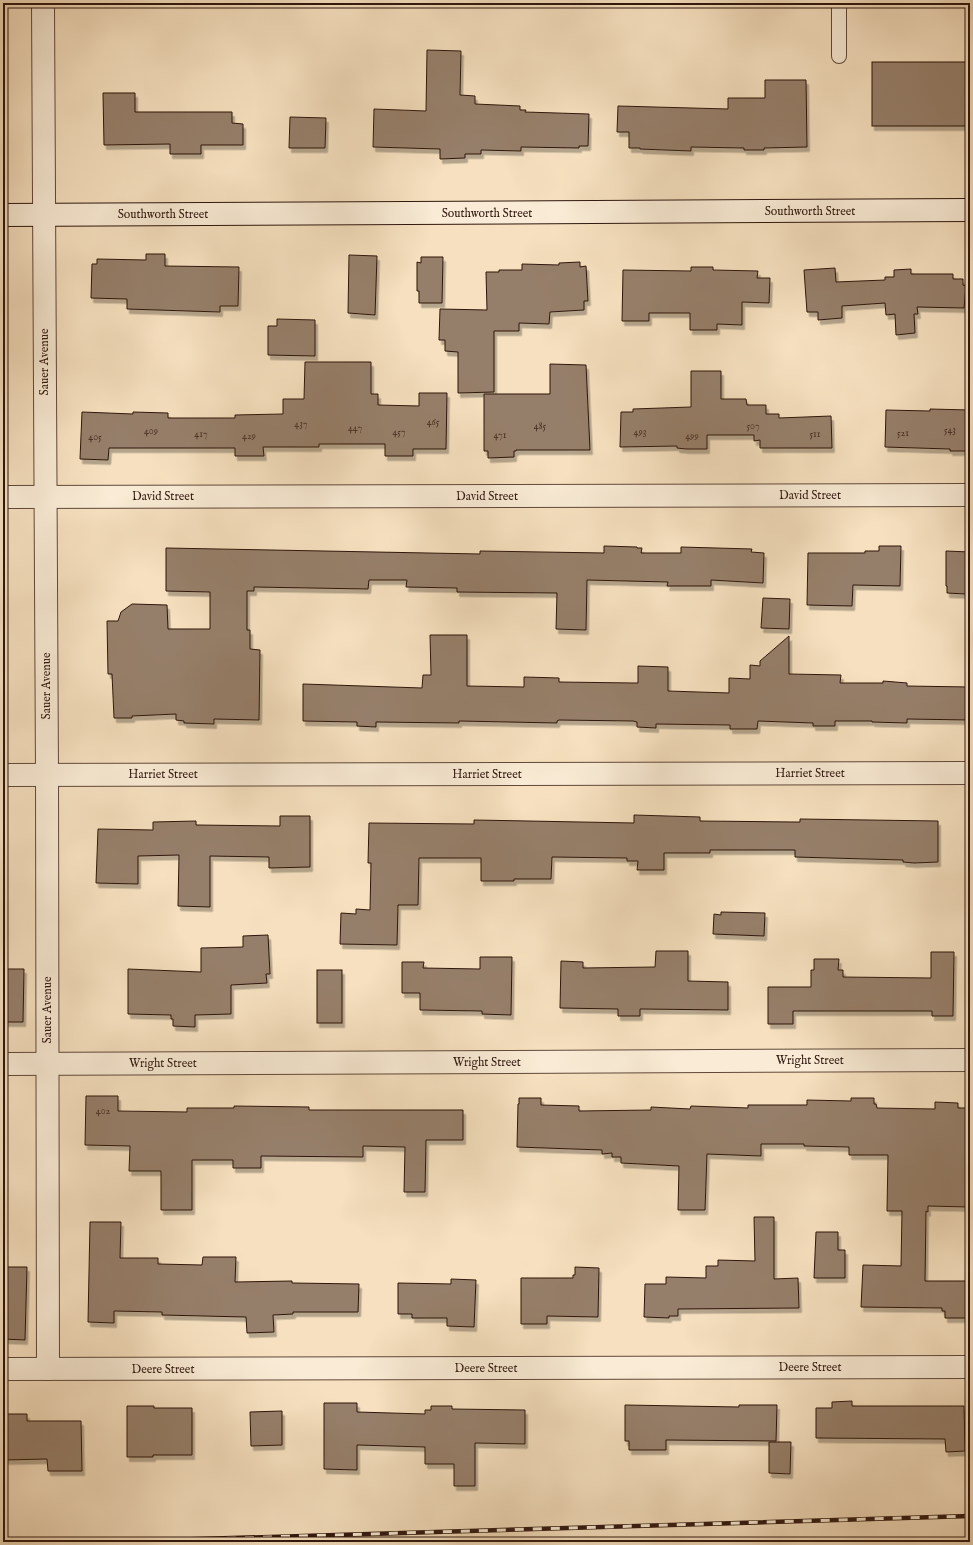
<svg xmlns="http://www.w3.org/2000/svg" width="973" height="1545" font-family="'IM FELL English',serif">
<defs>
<filter id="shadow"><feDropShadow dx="2.5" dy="4.5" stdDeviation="0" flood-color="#0004"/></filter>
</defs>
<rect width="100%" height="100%" fill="#f6e0bf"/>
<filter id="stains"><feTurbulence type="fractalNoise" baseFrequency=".005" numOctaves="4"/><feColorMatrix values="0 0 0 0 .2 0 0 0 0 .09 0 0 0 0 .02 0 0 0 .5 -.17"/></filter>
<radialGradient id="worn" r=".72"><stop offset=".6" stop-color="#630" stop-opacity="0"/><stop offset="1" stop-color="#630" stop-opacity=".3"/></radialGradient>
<g fill="#967f6a" stroke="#2e160d" filter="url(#shadow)">
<polygon points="427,50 461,51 460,95 475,96 475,104 520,106 520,110 526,110 525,112 589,114 588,146 579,146 579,148 521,147 521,151 481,150 481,154 465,154 465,158 440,159 440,149 373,147 374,109 426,111"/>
<rect x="872" y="62" width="98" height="64"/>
<polygon points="765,80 806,80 807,147 764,148 764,150 744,150 744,148 691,147 691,151 640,149 640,148 629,148 629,132 617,132 618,106 728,109 728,98 765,98"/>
<polygon points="103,93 135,93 135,112 232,112 232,123 243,124 243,145 201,145 201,154 170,154 170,144 104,145"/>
<polygon points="290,117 326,118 325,148 289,148"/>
<polygon points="146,254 165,254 165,266 239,267 238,306 220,306 220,312 127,309 127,299 91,298 92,264 97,264 97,259 146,260"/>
<polygon points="349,255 377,256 375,315 348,313"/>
<polygon points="421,257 443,257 442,303 419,303 419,291 417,291 417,262 421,263"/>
<polygon points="580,262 580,267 586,266 588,301 584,301 584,310 550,312 549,324 519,323 519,331 494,331 494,392 458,393 458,352 445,351 445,340 439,340 440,309 487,310 486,272 499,272 499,270 522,270 522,264 559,265 559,263"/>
<polygon points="691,267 713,267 713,270 758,271 757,278 770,278 769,303 742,302 742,325 717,324 717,330 690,330 690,313 649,313 649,321 622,321 623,270 691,271"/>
<polygon points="835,268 836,282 885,280 885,277 894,277 894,270 911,269 911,274 953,274 953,279 963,279 963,285 966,286 964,308 917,307 918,314 914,314 915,333 896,335 895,314 886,315 885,303 842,306 842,318 818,320 818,312 807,312 804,270"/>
<polygon points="277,319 315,320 315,356 268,355 268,326 277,326"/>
<polygon points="305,362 371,362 371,394 378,394 378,405 419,406 419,393 447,393 446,449 413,449 413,456 385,456 385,444 319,444 319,447 263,447 264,456 235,456 235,448 109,448 108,460 80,459 82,412 133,414 133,412 168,413 168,418 235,418 235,415 283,414 283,399 304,399"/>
<polygon points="550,364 586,365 590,450 516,450 516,451 514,451 514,457 488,458 488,451 484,451 484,394 550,394"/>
<polygon points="691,371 721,371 721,399 746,399 747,405 766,405 766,414 779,414 779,418 831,416 832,448 760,448 760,440 754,441 754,435 707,435 707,449 686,449 677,448 677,446 620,447 621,412 633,412 633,409 691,407"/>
<polygon points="930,409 970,410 970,451 950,451 950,449 885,447 886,410 930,411"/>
<polygon points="604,546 637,547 637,548 642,548 641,553 681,553 681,547 752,549 751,552 764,553 763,583 711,580 711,586 667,586 668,582 587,580 586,630 556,629 557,593 457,592 457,588 406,587 407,580 369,580 368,589 254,587 254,591 247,591 247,630 250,630 250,649 260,650 259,720 214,719 214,724 184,723 184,721 176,720 176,714 132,716 132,718 114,718 112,674 108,674 107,621 118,621 121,612 132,604 167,605 168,629 210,629 210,592 166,591 166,548 480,554 480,551 604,553"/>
<polygon points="879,546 901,546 900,586 853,585 852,606 807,605 808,553 865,553 865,551 879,551"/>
<polygon points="946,551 970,552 970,587 966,587 966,594 947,593 947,586 946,586"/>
<polygon points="763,598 790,599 789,629 761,628"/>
<polygon points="430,635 467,635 467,686 524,687 524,677 559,678 559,682 634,683 638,683 638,666 668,667 668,691 729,693 729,678 750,679 750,665 760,666 760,661 789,636 789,674 841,675 840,683 883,683 883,681 907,683 907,686 970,687 970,720 907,719 907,723 872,722 872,721 835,721 835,726 813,726 813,723 758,721 757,729 730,729 730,725 656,724 656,728 637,727 637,722 633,721 559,720 557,721 557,723 459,721 459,723 376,722 376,727 357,726 357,722 303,721 303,684 422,688 423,675 431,675"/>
<polygon points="634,815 700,817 700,821 795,822 800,822 800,819 938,821 938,862 914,863 903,862 903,860 795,857 795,850 710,850 710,853 664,853 664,870 637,870 638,861 627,861 627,858 552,857 551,879 514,879 514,881 481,881 481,858 419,858 418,905 398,905 397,945 340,944 341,913 356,914 356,909 370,910 371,863 368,863 369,823 474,824 474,820 634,823"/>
<polygon points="280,816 310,816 310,867 269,868 269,857 210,856 210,907 178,906 179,855 138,856 138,884 96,883 98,829 153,830 153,822 196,821 196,825 280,826"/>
<polygon points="721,912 765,913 764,936 713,934 714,914 721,915"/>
<polygon points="268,935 270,974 266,974 267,983 231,985 231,1014 195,1015 195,1027 173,1026 173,1019 171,1019 171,1015 128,1014 128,969 201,972 201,948 243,947 243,936"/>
<polygon points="656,951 688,951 688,981 728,982 728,1010 642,1009 640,1009 640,1016 618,1016 618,1009 560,1008 561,961 583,962 583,968 655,967"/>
<polygon points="931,952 954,952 953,1016 932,1016 932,1011 793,1011 793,1024 768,1024 768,987 811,987 811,970 814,970 814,959 839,959 838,970 843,970 843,977 931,978"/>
<polygon points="480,957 512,957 511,1015 482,1014 482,1011 420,1010 420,993 402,993 402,962 424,962 423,968 480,969"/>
<polygon points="3,969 24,969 23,1022 3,1022"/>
<rect x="317" y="970" width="25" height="53"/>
<polygon points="86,1096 118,1096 118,1111 187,1112 187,1108 234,1108 234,1106 309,1107 309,1110 463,1110 463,1140 426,1140 425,1192 404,1192 405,1147 363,1146 363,1157 261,1156 261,1168 233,1168 233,1160 192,1160 192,1210 161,1210 161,1171 129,1171 130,1146 85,1145"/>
<polygon points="519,1098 541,1098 541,1105 579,1106 579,1111 651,1110 651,1107 690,1109 691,1106 748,1108 748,1105 807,1105 807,1100 851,1101 851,1098 874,1098 874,1104 876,1104 877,1108 935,1109 935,1102 958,1103 958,1108 970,1108 970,1207 928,1206 928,1212 926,1211 925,1281 967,1281 967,1318 945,1318 945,1311 942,1311 942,1308 861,1307 863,1265 901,1266 902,1211 887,1211 888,1155 849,1155 849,1147 804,1146 804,1144 761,1144 761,1156 707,1154 705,1210 678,1210 679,1166 621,1163 621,1157 612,1157 612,1153 602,1154 602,1150 517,1147 518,1104 519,1104"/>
<polygon points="754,1217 774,1217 774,1279 798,1278 799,1308 678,1309 678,1316 669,1316 669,1318 644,1317 645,1284 666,1284 666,1277 706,1278 706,1266 718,1266 718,1260 755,1261"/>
<polygon points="90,1222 121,1222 120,1258 158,1258 158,1264 202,1265 203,1257 236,1257 235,1282 292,1281 292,1283 359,1284 358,1312 293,1312 293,1314 273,1315 274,1332 247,1333 246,1317 162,1315 162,1312 114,1311 114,1323 88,1322"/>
<polygon points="816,1232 838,1232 838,1250 845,1250 845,1278 814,1278"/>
<polygon points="3,1267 27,1267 25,1340 3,1339"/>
<polygon points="575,1267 599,1268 598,1317 547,1316 547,1324 521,1324 521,1278 573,1278 573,1275 575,1275"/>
<polygon points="451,1279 476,1280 474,1327 447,1326 447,1318 412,1318 412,1314 398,1314 398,1283 451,1284"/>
<polygon points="852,1401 852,1406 964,1406 965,1451 946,1452 945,1439 816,1438 816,1408 832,1408 832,1402"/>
<polygon points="324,1403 357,1403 357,1412 425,1414 425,1410 431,1410 431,1406 452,1406 452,1409 525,1410 525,1444 475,1443 475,1486 454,1486 454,1464 425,1464 425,1447 357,1445 357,1470 324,1469"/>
<polygon points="625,1405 739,1407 739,1405 777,1405 776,1441 666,1440 666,1450 629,1450 629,1441 625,1441"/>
<polygon points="127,1406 154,1406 154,1408 192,1408 192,1455 153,1455 153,1457 127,1457"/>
<polygon points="282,1411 282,1445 251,1446 250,1412"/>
<polygon points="3,1414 27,1414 27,1421 81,1421 82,1471 48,1471 47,1459 3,1460"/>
<polygon points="769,1442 791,1442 790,1474 769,1473"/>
</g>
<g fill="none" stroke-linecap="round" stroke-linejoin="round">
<defs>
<polyline id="lane" points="839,3 839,56"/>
<g id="street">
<polyline points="43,3 47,775 48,1369"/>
<polyline points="3,497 970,495"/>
<polyline points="3,775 970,773"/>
<polyline points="3,1064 970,1060"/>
<polyline points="3,1369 970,1367"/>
</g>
<polyline id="secondary" points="3,215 970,210"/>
</defs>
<use href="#lane" stroke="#60483a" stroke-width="16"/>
<use href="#street" stroke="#60483a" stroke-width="24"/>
<use href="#secondary" stroke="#2e160d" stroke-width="24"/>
<use href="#lane" stroke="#f9ebd5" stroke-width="14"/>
<use href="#street" stroke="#f9ebd5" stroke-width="22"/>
<use href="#secondary" stroke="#f9ebd5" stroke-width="22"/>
<defs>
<polyline id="rail" points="101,1542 970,1516"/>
</defs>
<use href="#rail" stroke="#2e160d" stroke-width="4.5"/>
<use href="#rail" stroke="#f9ebd5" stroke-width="3" stroke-dasharray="9" stroke-linecap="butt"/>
</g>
<g text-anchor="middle" stroke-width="3" stroke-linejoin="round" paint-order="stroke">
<g font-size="10" fill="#483024">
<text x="433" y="425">465</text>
<text x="301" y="427">437</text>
<text x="540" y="429">485</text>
<text x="753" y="429">507</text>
<text x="355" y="431">447</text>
<text x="950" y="433">543</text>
<text x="151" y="434">409</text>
<text x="399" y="435">457</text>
<text x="640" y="435">493</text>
<text x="903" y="436">521</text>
<text x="201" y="437">417</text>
<text x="815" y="437">511</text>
<text x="500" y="438">471</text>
<text x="249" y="439">429</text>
<text x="692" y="439">499</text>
<text x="95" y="440">405</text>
<text x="103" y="1114">402</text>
</g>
<g font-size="12" fill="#2e160d" stroke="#f9ebd5">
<text x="810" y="215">Southworth Street</text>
<text x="487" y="217">Southworth Street</text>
<text x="163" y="218">Southworth Street</text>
<text transform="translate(44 362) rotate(-90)" y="4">Sauer Avenue</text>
<text x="810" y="499">David Street</text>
<text x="163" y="500">David Street</text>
<text x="487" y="500">David Street</text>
<text transform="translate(46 686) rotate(-90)" y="4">Sauer Avenue</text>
<text x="810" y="777">Harriet Street</text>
<text x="163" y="778">Harriet Street</text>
<text x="487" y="778">Harriet Street</text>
<text transform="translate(47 1010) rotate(-90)" y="4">Sauer Avenue</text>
<text x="810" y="1064">Wright Street</text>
<text x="487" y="1066">Wright Street</text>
<text x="163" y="1067">Wright Street</text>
<text x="810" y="1371">Deere Street</text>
<text x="486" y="1372">Deere Street</text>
<text x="163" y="1373">Deere Street</text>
</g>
</g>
<rect width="973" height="1545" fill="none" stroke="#f6e0bf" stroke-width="16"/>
<rect x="4" y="4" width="965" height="1537" fill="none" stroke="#2e160d" stroke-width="2"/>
<rect x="8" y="8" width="957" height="1529" fill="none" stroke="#2e160d"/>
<rect width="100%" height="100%" filter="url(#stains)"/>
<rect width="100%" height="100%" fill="url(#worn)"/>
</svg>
